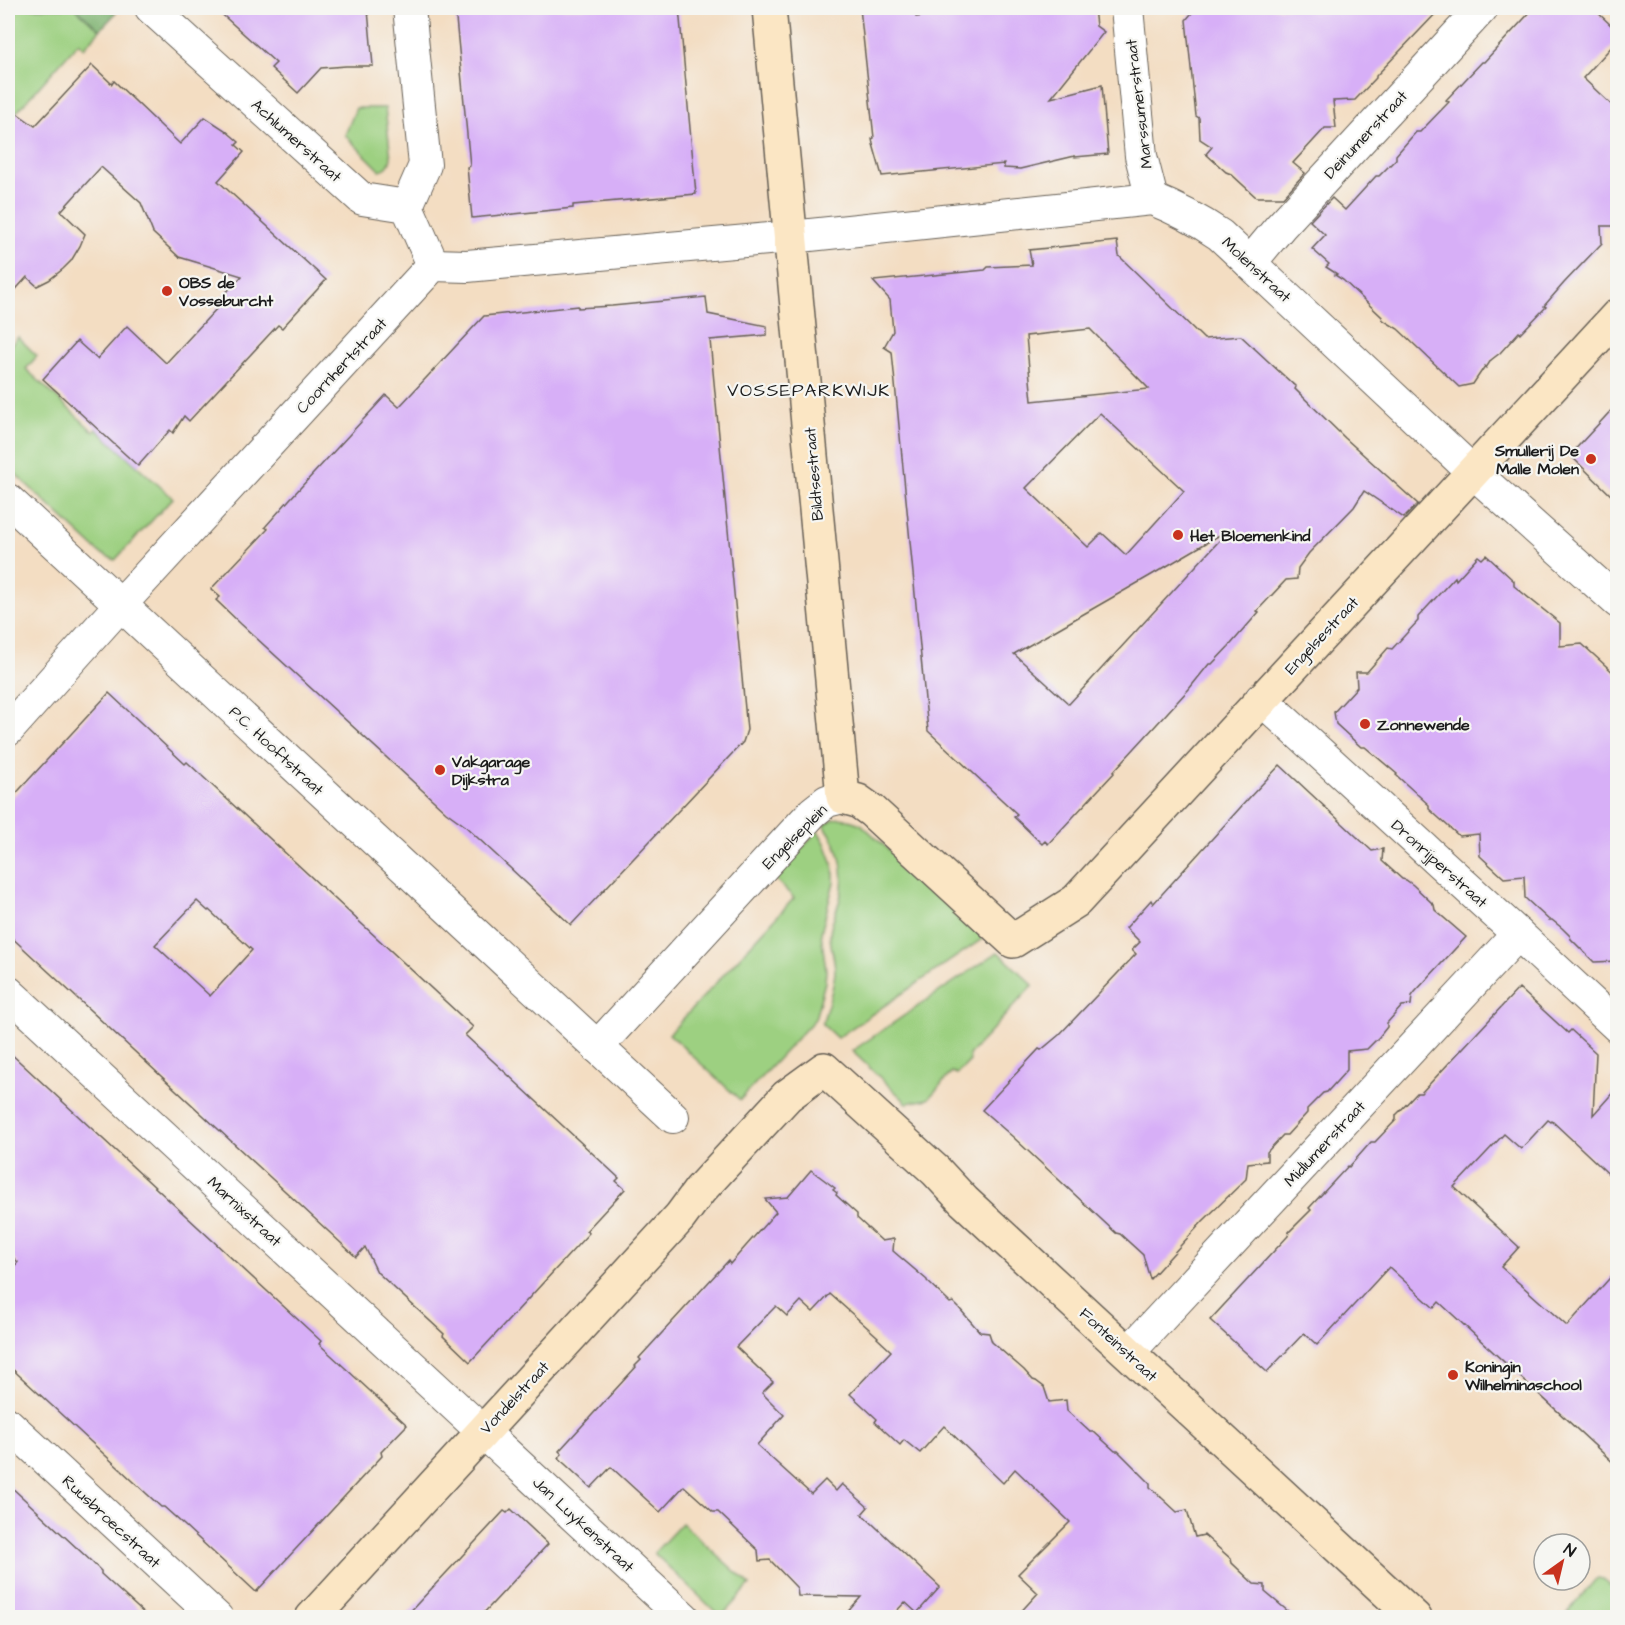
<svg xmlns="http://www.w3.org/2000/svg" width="1625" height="1625" font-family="'Architects Daughter',sans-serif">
<rect width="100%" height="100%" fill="#f6f6f2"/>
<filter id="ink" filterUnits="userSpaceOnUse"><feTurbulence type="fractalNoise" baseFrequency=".0167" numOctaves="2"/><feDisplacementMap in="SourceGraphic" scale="12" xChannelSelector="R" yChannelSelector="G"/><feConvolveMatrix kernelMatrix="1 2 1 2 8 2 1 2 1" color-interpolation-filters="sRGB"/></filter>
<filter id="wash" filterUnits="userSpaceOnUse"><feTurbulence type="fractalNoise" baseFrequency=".008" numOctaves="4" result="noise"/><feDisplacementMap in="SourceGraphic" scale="24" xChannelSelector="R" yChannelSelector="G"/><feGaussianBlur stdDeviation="1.35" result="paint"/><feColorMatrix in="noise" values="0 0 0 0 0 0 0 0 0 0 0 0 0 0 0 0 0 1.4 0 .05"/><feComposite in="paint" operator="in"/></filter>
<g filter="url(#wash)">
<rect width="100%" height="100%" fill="#f3ddc2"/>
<g fill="#9dd081" stroke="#5c764e" stroke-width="1.5">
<polygon points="8,8 75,8 100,30 84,48 78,43 8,122"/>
<path d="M356,108H385L391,158C390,165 387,169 380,170L345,135Z"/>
<polygon points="18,337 37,356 26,369 94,432 96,429 173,498 115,560 100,553 8,467 8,348"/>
<path d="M839,818L846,819L861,824L982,936V939L837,1038L822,1024C827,1007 834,989 835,971C835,958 830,947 830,934C831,922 837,910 840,899C847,873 840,846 824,825L832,820Z"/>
<polygon points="818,831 825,843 831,859 834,869 834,882 821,933 826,970 825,982 815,1019 740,1100 669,1034 794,898 774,878"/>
<polygon points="998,952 1033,985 969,1055 970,1061 957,1074 952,1072 928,1099 907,1103 852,1051"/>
<polygon points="682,1523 750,1585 721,1617 654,1553"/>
<polygon points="1598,1578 1602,1579 1617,1591 1617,1617 1564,1617 1595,1580"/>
</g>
<polygon fill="#7eb26f" stroke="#4d6746" stroke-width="1.5" points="75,8 111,8 116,13 100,30"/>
<g id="blocks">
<g fill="#d7aff7" fill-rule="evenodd">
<polygon points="215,8 344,8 344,12 368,10 373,66 346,66 321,68 298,93 271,68 276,63"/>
<polygon points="455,8 679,8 696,194 573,205 573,208 472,218 467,167 470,166"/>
<polygon points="860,8 915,8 916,17 1005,8 1005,11 1039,8 1094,8 1096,26 1104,32 1051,98 1102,85 1108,154 1075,157 1075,156 1020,169 1004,168 1004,164 882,176 873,144 872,139 874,138"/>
<polygon points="1196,8 1441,8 1376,76 1376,78 1355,100 1333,101 1336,128 1325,128 1293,163 1305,173 1283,197 1256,197 1231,174 1226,172 1206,154 1212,147 1200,139 1199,118 1196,116 1186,20"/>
<polygon points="1534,8 1593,8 1617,31 1617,41 1583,78 1617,110 1617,226 1601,226 1602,243 1564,283 1544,306 1546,307 1520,334 1519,332 1500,353 1491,360 1486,368 1485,366 1473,384 1459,387 1398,329 1383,320 1382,317 1343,280 1335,275 1337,274 1326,267 1329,264 1312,249 1325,235 1310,221 1332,198 1345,210 1376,176 1379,176 1396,159 1396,155 1416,132 1420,132 1449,102 1446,100 1482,62 1484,62"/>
<polygon points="92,65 112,84 114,81 180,144 205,117 225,130 239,142 236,145 244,152 218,181 326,280 282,328 278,325 189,421 184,416 173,433 170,430 138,466 43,379 77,341 97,359 127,326 166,363 219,306 216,303 242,276 179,257 153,233 141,203 101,167 61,211 85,234 80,246 71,261 63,269 49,280 37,286 27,277 8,298 8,107 35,126"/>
<path d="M1117,241L1119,256L1204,339L1241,336L1296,387L1295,389L1345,438L1418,504L1404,518L1364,491L1354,507L1309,553L1298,568L1297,579L1286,580L1257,611L1259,612L1231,644L1212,664H1209L1189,689L1113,772L1114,773L1048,844L1045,841L1042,844L1014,817L1017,814L928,731L892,352L884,347L893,331L890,300L873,281L985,270L988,267L1032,265L1029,250ZM1090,329L1149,389L1032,401L1026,336ZM1100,413L1184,491L1126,555L1102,533L1088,547L1026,488ZM1230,529L1069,704L1014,654L1148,577Z"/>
<polygon points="706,297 708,314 767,326 767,335 710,340 747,730 743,742 571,925 464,825 446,812 241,624 216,600 220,597 211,589 268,529 265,527 289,500 386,395 399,407 484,316 578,306 578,308 612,306"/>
<polygon points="1617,404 1617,501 1570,455"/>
<polygon points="1486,555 1514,581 1514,586 1560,623 1560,646 1582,644 1617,676 1617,961 1594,962 1571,939 1570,936 1562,928 1552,920 1549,920 1525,898 1524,876 1504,878 1480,856 1479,834 1459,836 1429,809 1429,805 1396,775 1397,774 1365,747 1361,747 1336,724 1334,712 1357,687 1356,672 1367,672 1388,648 1392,649 1418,621 1418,617 1455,577 1456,580 1478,556 1482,559"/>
<path d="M109,693L185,764L187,762L473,1027L465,1035L619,1178L616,1181L625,1189L586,1231L589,1233L470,1362L443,1336L444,1334L377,1272L365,1247L356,1257L8,934V802ZM197,901L208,911L209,910L252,950L210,996L155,945Z"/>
<polygon points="1280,765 1372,851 1383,849 1382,861 1402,879 1406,880 1413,885 1434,905 1435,910 1466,937 1415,992 1412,996 1411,1005 1402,1006 1387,1023 1387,1027 1379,1037 1367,1049 1347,1051 1347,1070 1327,1092 1323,1093 1307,1109 1307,1113 1287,1135 1283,1135 1267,1152 1267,1161 1248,1163 1246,1179 1203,1221 1150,1279 1143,1255 1120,1234 1116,1233 1013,1137 982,1110 1039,1049 1041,1050 1059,1035 1136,954 1132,950 1140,942 1126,928 1151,900 1153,904 1249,798"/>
<polygon points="1519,988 1568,1033 1571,1030 1596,1053 1593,1115 1617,1088 1617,1182 1552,1121 1551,1122 1548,1120 1521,1149 1504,1134 1454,1187 1519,1247 1501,1267 1567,1326 1617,1270 1617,1466 1439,1302 1434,1308 1389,1267 1317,1345 1304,1333 1267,1372 1210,1320 1288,1236 1289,1232 1311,1210 1309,1208 1348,1166 1349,1167 1371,1142 1375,1142 1396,1120 1396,1115 1400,1111 1417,1093 1421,1093"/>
<polygon points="8,1051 321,1341 319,1344 407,1425 381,1452 382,1456 256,1592 184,1525 164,1507 161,1507 8,1365 8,1274 18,1262 8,1253"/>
<polygon points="811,1170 835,1188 833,1190 837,1193 836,1195 857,1214 857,1218 882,1241 894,1239 893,1251 927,1280 927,1281 950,1303 953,1302 959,1308 980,1332 989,1333 992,1342 1024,1370 1033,1380 1036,1381 1044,1387 1049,1402 1066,1400 1067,1411 1090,1432 1094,1432 1115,1451 1118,1451 1150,1483 1150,1487 1177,1512 1187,1510 1195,1537 1204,1535 1231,1559 1232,1563 1254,1584 1265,1585 1265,1592 1295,1617 1016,1617 1038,1593 1018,1574 1070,1522 1015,1469 1003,1483 944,1426 920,1453 904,1440 900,1445 875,1422 877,1419 850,1394 891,1351 877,1338 878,1337 830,1294 813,1312 801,1301 787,1316 776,1306 736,1347 773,1382 762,1393 784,1415 757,1445 811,1494 825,1480 836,1491 842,1484 868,1507 862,1514 940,1587 917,1613 905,1602 891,1617 843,1617 861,1597 798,1596 797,1588 770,1560 759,1561 758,1550 718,1512 713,1512 684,1486 660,1512 611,1467 591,1488 565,1464 558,1458 562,1454 559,1451 636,1367 635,1366 641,1360 639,1358 728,1261 730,1264 776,1212 765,1199 788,1197"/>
<polygon points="8,1484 92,1562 101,1571 101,1574 148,1617 8,1617"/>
<polygon points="511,1509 548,1544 480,1617 405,1617 504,1511 507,1513"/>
</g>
</g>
</g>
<g filter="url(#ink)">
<use href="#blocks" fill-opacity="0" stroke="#676056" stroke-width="1.5"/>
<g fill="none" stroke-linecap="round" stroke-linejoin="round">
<defs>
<g id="street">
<polyline points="151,8 362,199 407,206 433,265"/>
<polyline points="1127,8 1141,156 1152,199"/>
<polyline points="407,206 425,165 409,8"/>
<polyline points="1250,263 1280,227 1482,8"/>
<polyline points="8,500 673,1117"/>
<polyline points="1261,699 1518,934 1618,1027"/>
<path d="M8,730L121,604L433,265L467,266L791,237L1152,199C1177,209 1198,220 1220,235L1473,472L1618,602"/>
<polyline points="8,992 684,1618"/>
<polyline points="597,1047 813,812 827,801 843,797"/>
<polyline points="1129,1352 1518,934"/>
<polyline points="8,1424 217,1618"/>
</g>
<g id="secondary">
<polyline points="769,8 843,797 858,801 872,811 1013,941 1076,901 1618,315"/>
<polyline points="312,1618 680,1217 700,1190 787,1096 824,1069 936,1171 964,1201 1415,1618"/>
</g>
</defs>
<use href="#street" stroke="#676056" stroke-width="34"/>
<use href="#secondary" stroke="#676056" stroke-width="36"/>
<use href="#street" stroke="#fff" stroke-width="32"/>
<use href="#secondary" stroke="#fbe6c4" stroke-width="33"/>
</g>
</g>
<g fill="#c8321e" stroke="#f6f6f2" stroke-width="2">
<circle cx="167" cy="291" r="6"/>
<circle cx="1591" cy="459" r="6"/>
<circle cx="1178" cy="535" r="6"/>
<circle cx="1365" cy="724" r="6"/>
<circle cx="440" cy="770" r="6"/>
<circle cx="1453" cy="1375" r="6"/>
</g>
<g text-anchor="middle" stroke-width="4.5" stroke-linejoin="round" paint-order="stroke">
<g font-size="16" fill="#1c1c1c" stroke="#f6f6f2">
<text transform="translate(1138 104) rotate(-97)" y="6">Marssumerstraat</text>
<text transform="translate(1365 134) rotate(-47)" y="6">Deinumerstraat</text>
<text transform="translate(297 140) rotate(42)" y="6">Achlumerstraat</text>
<text transform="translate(1257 269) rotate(43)" y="6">Molenstraat</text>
<text transform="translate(341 365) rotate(-47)" y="6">Coornhertstraat</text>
<text transform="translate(813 474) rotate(-95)" y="6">Bildtsestraat</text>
<text transform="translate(1321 635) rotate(-47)" y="6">Engelsestraat</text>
<text transform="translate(277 750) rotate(43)" y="6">P.C. Hooftstraat</text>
<text transform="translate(794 836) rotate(-45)" y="6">Engelseplein</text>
<text transform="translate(1440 863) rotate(42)" y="6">Dronrijperstraat</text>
<text transform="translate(1324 1143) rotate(-47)" y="6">Midlumerstraat</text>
<text transform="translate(245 1211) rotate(43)" y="6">Marnixstraat</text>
<text transform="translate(1119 1344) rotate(43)" y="6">Fonteinstraat</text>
<text transform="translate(514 1397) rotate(-47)" y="6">Vondelstraat</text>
<text transform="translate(112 1521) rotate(43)" y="6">Ruusbroecstraat</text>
<text transform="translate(584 1524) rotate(43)" y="6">Jan Luykenstraat</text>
</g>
<g font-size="16" font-weight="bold" fill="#1c1c1c" stroke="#f6f6f2" text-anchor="start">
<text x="179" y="288">OBS de<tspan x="179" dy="18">Vosseburcht</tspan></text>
<text x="1579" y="456" text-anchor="end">Smullerij De<tspan x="1579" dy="18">Malle Molen</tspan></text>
<text x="1190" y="541">Het Bloemenkind</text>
<text x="1377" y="730">Zonnewende</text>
<text x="452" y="767">Vakgarage<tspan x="452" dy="18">Dijkstra</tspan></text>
<text x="1465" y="1372">Koningin<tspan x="1465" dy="18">Wilhelminaschool</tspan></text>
</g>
<g font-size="18" letter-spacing="1.5" fill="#1c1c1c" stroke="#f6f6f2">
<text x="809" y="396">VOSSEPARKWIJK</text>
</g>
</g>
<rect width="1625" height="1625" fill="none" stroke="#f6f6f2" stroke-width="30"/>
<g transform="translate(1562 1562) rotate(34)"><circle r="28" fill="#f6f6f2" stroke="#9f9f9c" stroke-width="1.5"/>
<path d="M0-4.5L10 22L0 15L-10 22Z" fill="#c8321e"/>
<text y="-9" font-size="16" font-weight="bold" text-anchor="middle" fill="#1c1c1c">N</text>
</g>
</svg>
